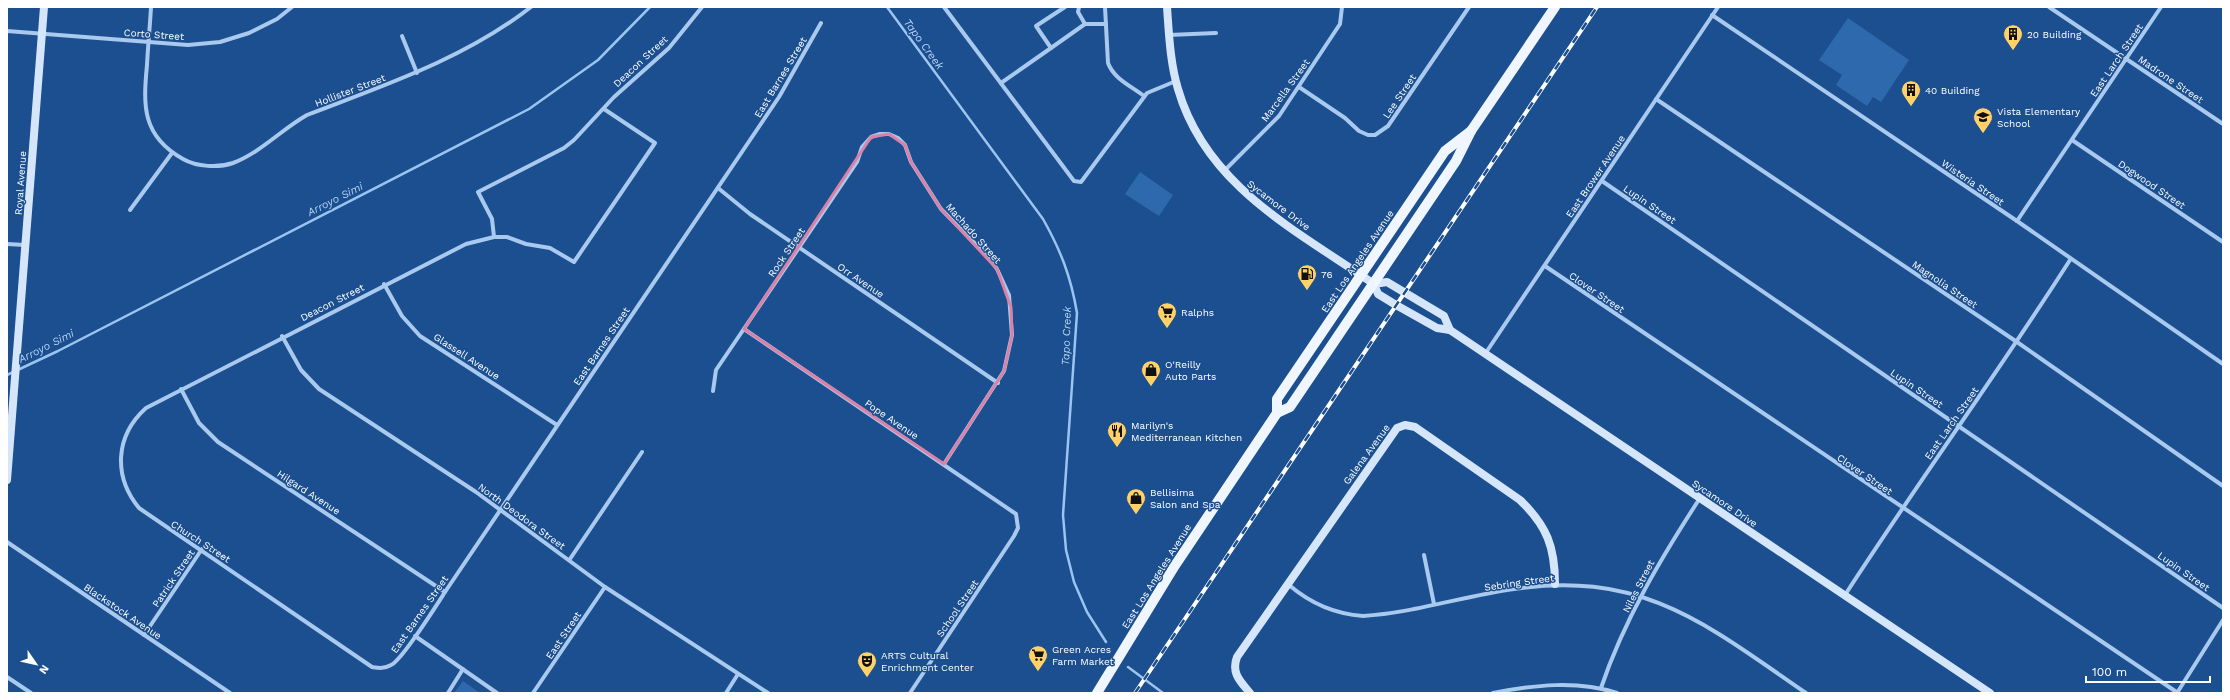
<svg xmlns="http://www.w3.org/2000/svg" width="2230" height="700" font-family="'Work Sans',sans-serif">
<rect width="100%" height="100%" fill="#1b4f8f"/>
<g fill="#2e69ad">
<polygon points="1848,18 1909,60 1881,102 1873,97 1867,106 1836,85 1842,75 1819,60"/>
<polygon points="1140,172 1173,195 1159,216 1125,194"/>
<polygon points="463,681 480,693 454,693"/>
</g>
<g fill="none" stroke-linecap="round" stroke-linejoin="round">
<g stroke="#9cc4f0" stroke-width="2.5">
<path d="M887,7L1043,219C1061,251 1071,277 1077,313L1063,515L1066,550L1074,582L1087,612L1106,642"/>
<polyline points="7,375 58,351 529,109 598,60 650,7"/>
<polyline points="1128,667 1163,693"/>
</g>
<g stroke="#a9c9ee" stroke-width="4">
<path d="M151,7C150,26 148,45 147,65C143,106 142,136 183,159C197,167 218,168 233,163C260,153 282,129 307,115C385,85 464,59 531,7"/>
<polyline points="944,7 1074,181 1081,182 1147,93 1176,81"/>
<polyline points="1065,7 1036,26 1051,48 1085,24"/>
<polyline points="1079,7 1078,12 1085,24 1106,24"/>
<path d="M1105,7L1108,63C1114,79 1131,86 1144,96"/>
<polyline points="2049,7 2223,124"/>
<polyline points="1712,15 2017,221 2223,364"/>
<polyline points="7,31 188,45 220,42 249,33 277,19 292,7"/>
<polyline points="1169,35 1216,33"/>
<polyline points="402,36 417,73"/>
<polyline points="1001,83 1051,48"/>
<polyline points="1299,87 1345,118 1359,131 1368,135 1375,135 1388,126 1469,7"/>
<polyline points="1656,99 2017,342 2223,486"/>
<path d="M604,109L655,143L574,262L550,248L526,244L507,237H494L466,244L146,408C115,436 113,476 139,508L372,667C379,668 384,669 391,665C402,660 436,606 445,592L779,97L821,23"/>
<polyline points="2072,140 2223,242"/>
<polyline points="1224,171 1279,116 1340,24 1342,7"/>
<polyline points="1602,181 2223,608"/>
<polyline points="718,188 750,214 998,383"/>
<polyline points="130,210 172,153"/>
<polyline points="2017,221 2161,7"/>
<polyline points="494,237 492,219 478,192 564,148 574,140 614,97 669,48 702,7"/>
<polyline points="7,244 25,245"/>
<polyline points="1545,266 2178,693"/>
<polyline points="384,284 402,316 420,336 557,425"/>
<polyline points="744,329 1016,514 1018,528 1014,536 910,693"/>
<polyline points="282,336 301,370 319,389 476,492 605,587 768,693"/>
<polyline points="1485,354 1718,7"/>
<polyline points="181,389 199,423 218,442 445,592"/>
<polyline points="713,391 716,370 857,162 862,147 871,137 880,134 889,134 898,138 905,145 911,162 941,209 988,257 997,269 1009,295 1012,335 1004,371 944,464"/>
<polyline points="7,542 230,693"/>
<polyline points="1424,555 1434,604"/>
<polyline points="570,559 642,452"/>
<path d="M1289,585C1310,603 1335,614 1363,616C1413,613 1464,596 1514,589C1643,570 1707,625 1806,693"/>
<path d="M1845,595C1918,482 1998,373 2070,260"/>
<polyline points="144,635 202,549"/>
<polyline points="415,636 497,693"/>
<polyline points="7,677 31,693"/>
<path d="M1601,688C1624,620 1661,558 1700,498"/>
<polyline points="448,693 463,669"/>
<polyline points="533,693 605,587"/>
<polyline points="726,693 738,674"/>
<path d="M1493,693C1534,685 1577,680 1617,693"/>
<polyline points="2177,693 2223,620"/>
</g>
<g stroke="#d6e6fa" stroke-width="8">
<path d="M1167,7C1169,34 1170,62 1178,89C1206,186 1296,230 1374,284L1378,294L1396,305L1437,328L1450,330L1990,693"/>
<polyline points="1374,284 1387,282 1444,316 1450,330"/>
<polyline points="7,480 44,7"/>
<path d="M1250,693C1240,681 1231,673 1237,657L1397,428L1405,425L1415,427L1520,500C1547,526 1555,547 1555,584"/>
</g>
<g stroke="#f0f6ff" stroke-width="10">
<polyline points="1277,413 1290,407 1456,161 1471,131 1555,7"/>
<polyline points="1097,693 1174,567 1277,413 1277,399 1445,151 1471,131"/>
</g>
<defs>
<polyline id="rail" points="1135,693 1597,7"/>
</defs>
<use href="#rail" stroke="#fff" stroke-width="4"/>
<use href="#rail" stroke="#1b4f8f" stroke-width="2.5" stroke-dasharray="8" stroke-linecap="butt"/>
</g>
<path fill="none" stroke="#dd80a5" stroke-width="3" stroke-linejoin="round" d="M889,134L905,145L911,162L941,209L997,269L1011,307L1012,335L1004,371L944,464L744,329L871,137Z"/>
<defs>
<symbol id="building-pin" viewBox="-11 -11 22 30"><path d="M0 17L-7.5 6A9.5 9.5 0 1 1 7.5 6Z" fill="#ffd166" stroke="#1b4f8f"/><path d="M-4-6H4V6H1V3H-1V6H-4ZM-2.5-4.3h1.7v1.8h-1.7ZM.8-4.3h1.7v1.8H.8ZM-2.5-1h1.7V.8h-1.7ZM.8-1h1.7V.8H.8Z" fill="#111"/></symbol>
<symbol id="school-pin" viewBox="-11 -11 22 30"><path d="M0 17L-7.5 6A9.5 9.5 0 1 1 7.5 6Z" fill="#ffd166" stroke="#1b4f8f"/><path d="M0-5L7-2L0 1L-7-2ZM-4 1L0 2.5L4 1V4Q0 6-4 4Z" fill="#111"/></symbol>
<symbol id="fuel-pin" viewBox="-11 -11 22 30"><path d="M0 17L-7.5 6A9.5 9.5 0 1 1 7.5 6Z" fill="#ffd166" stroke="#1b4f8f"/><path d="M-5.5-6h7V0h2V4h1.3V-2.5L3-4.5l.8-.8L6-3V5H2.5V1h-1V6h-7ZM-4.2-4.7v3.2H.2V-4.7Z" fill="#111"/></symbol>
<symbol id="supermarket-pin" viewBox="-11 -11 22 30"><path d="M0 17L-7.5 6A9.5 9.5 0 1 1 7.5 6Z" fill="#ffd166" stroke="#1b4f8f"/><path d="M-6-5.5h2.5l.6 2H6L4.5 2H-2.5L-4.4-4H-6ZM-1.5 3.2a1.3 1.3 0 1 0 .1 0ZM3 3.2a1.3 1.3 0 1 0 .1 0Z" fill="#111"/></symbol>
<symbol id="shop-pin" viewBox="-11 -11 22 30"><path d="M0 17L-7.5 6A9.5 9.5 0 1 1 7.5 6Z" fill="#ffd166" stroke="#1b4f8f"/><path d="M-5-2.5h2.3a2.7 3.5 0 0 1 5.4 0H5L5.5 6h-11ZM-1.5-2.5h3a1.5 2.3 0 0 0-3 0Z" fill="#111"/></symbol>
<symbol id="restaurant-pin" viewBox="-11 -11 22 30"><path d="M0 17L-7.5 6A9.5 9.5 0 1 1 7.5 6Z" fill="#ffd166" stroke="#1b4f8f"/><path d="M-5-6h1v4h1v-4h1v4h1v-4h1v5L-1.5 .5V6h-2V.5L-5-1ZM5-6V6H3V1.5H1.5Q1.5-4 5-6Z" fill="#111"/></symbol>
<symbol id="theatre-pin" viewBox="-11 -11 22 30"><path d="M0 17L-7.5 6A9.5 9.5 0 1 1 7.5 6Z" fill="#ffd166" stroke="#1b4f8f"/><path d="M-5-5.5Q0-4 5-5.5V0Q5 5 0 6Q-5 5-5 0ZM-3.3-2.5H-1v1.5H-3.3ZM1-2.5H3.3v1.5H1ZM-2.8 1Q0 5.5 2.8 1Z" fill="#111"/></symbol>
</defs>
<g fill-rule="evenodd">
<use href="#building-pin" x="2002" y="23" width="22" height="30"/>
<use href="#building-pin" x="1900" y="79" width="22" height="30"/>
<use href="#school-pin" x="1972" y="106" width="22" height="30"/>
<use href="#fuel-pin" x="1296" y="263" width="22" height="30"/>
<use href="#supermarket-pin" x="1156" y="301" width="22" height="30"/>
<use href="#shop-pin" x="1140" y="359" width="22" height="30"/>
<use href="#restaurant-pin" x="1106" y="420" width="22" height="30"/>
<use href="#shop-pin" x="1125" y="487" width="22" height="30"/>
<use href="#supermarket-pin" x="1027" y="644" width="22" height="30"/>
<use href="#theatre-pin" x="856" y="650" width="22" height="30"/>
</g>
<g text-anchor="middle" stroke-width="3" stroke-linejoin="round" paint-order="stroke">
<g font-size="10" fill="#fff" stroke="#1b4f8f">
<text transform="translate(154 34) rotate(4)" y="4">Corto Street</text>
<text transform="translate(2116 60) rotate(-56)" y="4">East Larch Street</text>
<text transform="translate(640 61) rotate(-43)" y="4">Deacon Street</text>
<text transform="translate(780 77) rotate(-59)" y="4">East Barnes Street</text>
<text transform="translate(2171 79) rotate(34)" y="4">Madrone Street</text>
<text transform="translate(350 90) rotate(-21)" y="4">Hollister Street</text>
<text transform="translate(1285 90) rotate(-54)" y="4">Marcella Street</text>
<text transform="translate(1399 96) rotate(-56)" y="4">Lee Street</text>
<text transform="translate(1595 176) rotate(-56)" y="4">East Brower Avenue</text>
<text transform="translate(1973 182) rotate(34)" y="4">Wisteria Street</text>
<text transform="translate(20 183) rotate(-86)" y="4">Royal Avenue</text>
<text transform="translate(2152 184) rotate(34)" y="4">Dogwood Street</text>
<text transform="translate(1650 204) rotate(34)" y="4">Lupin Street</text>
<text transform="translate(1279 205) rotate(37)" y="4">Sycamore Drive</text>
<text transform="translate(974 233) rotate(48)" y="4">Machado Street</text>
<text transform="translate(786 252) rotate(-56)" y="4">Rock Street</text>
<text transform="translate(1357 261) rotate(-56)" y="4">East Los Angeles Avenue</text>
<text transform="translate(861 280) rotate(34)" y="4">Orr Avenue</text>
<text transform="translate(1945 284) rotate(34)" y="4">Magnolia Street</text>
<text transform="translate(1597 292) rotate(34)" y="4">Clover Street</text>
<text transform="translate(332 302) rotate(-27)" y="4">Deacon Street</text>
<text transform="translate(601 346) rotate(-56)" y="4">East Barnes Street</text>
<text transform="translate(467 356) rotate(33)" y="4">Glassell Avenue</text>
<text transform="translate(1917 388) rotate(34)" y="4">Lupin Street</text>
<text transform="translate(892 419) rotate(34)" y="4">Pope Avenue</text>
<text transform="translate(1951 423) rotate(-55)" y="4">East Larch Street</text>
<text transform="translate(1366 454) rotate(-54)" y="4">Galena Avenue</text>
<text transform="translate(1865 474) rotate(34)" y="4">Clover Street</text>
<text transform="translate(309 492) rotate(33)" y="4">Hilgard Avenue</text>
<text transform="translate(1725 503) rotate(34)" y="4">Sycamore Drive</text>
<text transform="translate(522 516) rotate(36)" y="4">North Deodora Street</text>
<text transform="translate(201 541) rotate(33)" y="4">Church Street</text>
<text transform="translate(2184 571) rotate(35)" y="4">Lupin Street</text>
<text transform="translate(1156 576) rotate(-58)" y="4">East Los Angeles Avenue</text>
<text transform="translate(173 578) rotate(-56)" y="4">Patrick Street</text>
<text transform="translate(1519 582) rotate(-8)" y="4">Sebring Street</text>
<text transform="translate(1638 586) rotate(-63)" y="4">Niles Street</text>
<text transform="translate(957 608) rotate(-56)" y="4">School Street</text>
<text transform="translate(123 611) rotate(34)" y="4">Blackstock Avenue</text>
<text transform="translate(419 614) rotate(-55)" y="4">East Barnes Street</text>
<text transform="translate(563 635) rotate(-56)" y="4">East Street</text>
</g>
<g font-size="10" fill="#fff" stroke="#1b4f8f" text-anchor="start">
<text x="2027" y="38">20 Building</text>
<text x="1925" y="94">40 Building</text>
<text x="1997" y="115">Vista Elementary<tspan x="1997" dy="12">School</tspan></text>
<text x="1321" y="278">76</text>
<text x="1181" y="316">Ralphs</text>
<text x="1165" y="368">O'Reilly<tspan x="1165" dy="12">Auto Parts</tspan></text>
<text x="1131" y="429">Marilyn's<tspan x="1131" dy="12">Mediterranean Kitchen</tspan></text>
<text x="1150" y="496">Bellisima<tspan x="1150" dy="12">Salon and Spa</tspan></text>
<text x="1052" y="653">Green Acres<tspan x="1052" dy="12">Farm Market</tspan></text>
<text x="881" y="659">ARTS Cultural<tspan x="881" dy="12">Enrichment Center</tspan></text>
</g>
<g font-size="11" font-style="italic" fill="#b5d3f5" stroke="#1b4f8f">
<text transform="translate(924 44) rotate(54)" y="4">Tapo Creek</text>
<text transform="translate(335 199) rotate(-27)" y="4">Arroyo Simi</text>
<text transform="translate(1066 336) rotate(-88)" y="4">Tapo Creek</text>
<text transform="translate(46 346) rotate(-27)" y="4">Arroyo Simi</text>
</g>
</g>
<rect width="2230" height="700" fill="none" stroke="#ffffff" stroke-width="16"/>
<g transform="translate(36 664) rotate(124)" stroke="#1b4f8f" stroke-width="3" paint-order="stroke">
<path d="M0-3L7 15L0 10L-7 15Z" fill="#ffffff"/>
<text y="-6" font-size="11" font-weight="bold" text-anchor="middle" fill="#ffffff">N</text>
</g>
<path d="M2086 676v6h124v-6" fill="none" stroke="#ffffff" stroke-width="2"/>
<text x="2092" y="676" font-size="12" fill="#ffffff" stroke="#1b4f8f" stroke-width="3" paint-order="stroke">100 m</text>
</svg>
